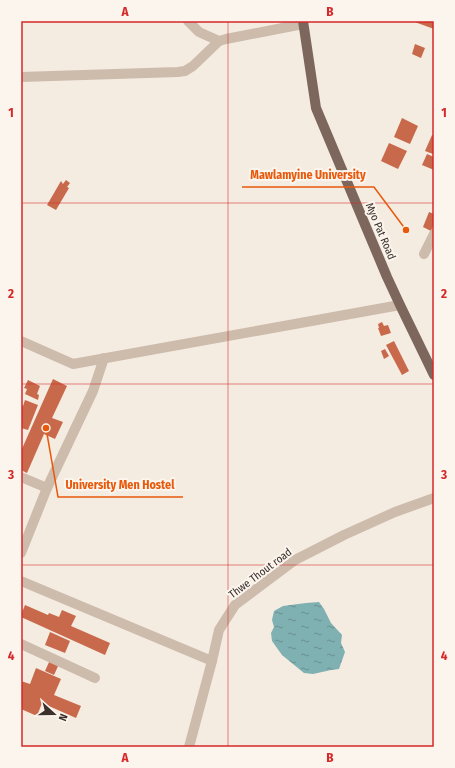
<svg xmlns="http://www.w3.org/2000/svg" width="455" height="768" font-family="'Fira Sans Condensed',sans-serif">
<defs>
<pattern id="water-ripples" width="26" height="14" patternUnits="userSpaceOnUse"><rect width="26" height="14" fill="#7fb0b2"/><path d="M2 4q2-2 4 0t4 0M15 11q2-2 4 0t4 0" fill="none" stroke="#699091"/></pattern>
</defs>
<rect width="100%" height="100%" fill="#f4ebe1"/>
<polygon fill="url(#water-ripples)" points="319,602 324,609 331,623 342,635 341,643 345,652 339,669 331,670 313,674 304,673 282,655 272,641 271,633 274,627 272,620 274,611 283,606 306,603"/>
<g fill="#c8694b">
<polygon points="412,21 434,21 434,29"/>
<polygon points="415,44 425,48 421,58 412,54"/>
<polygon points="402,118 418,126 410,144 394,137"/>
<polygon points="432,135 434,136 434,152 433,154 425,151"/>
<polygon points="389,143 407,151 398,169 381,161"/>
<polygon points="427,154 434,157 434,170 422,165"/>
<polygon points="66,180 70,183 67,187 69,188 56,210 47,205 61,181 63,184"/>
<polygon points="429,212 434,214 434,224 431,231 423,227"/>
<polygon points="382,322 384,326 388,325 391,333 381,336 378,328 379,328 378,324"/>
<polygon points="394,341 409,371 402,375 386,345"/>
<polygon points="385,349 389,356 384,359 381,351"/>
<polygon points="53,379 67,386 52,418 63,422 55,439 44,434 27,473 21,470 21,451"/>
<polygon points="28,380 40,386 37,394 39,395 38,400 25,394 27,389 24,388"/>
<polygon points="25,400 38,405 28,430 21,428 21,405 23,406"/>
<polygon points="25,605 48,615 49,613 59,617 62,610 76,616 71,626 110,643 105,655 21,617 21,615"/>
<polygon points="50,632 70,641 65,653 45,645"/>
<polygon points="50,660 59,664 54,675 45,671"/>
<polygon points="36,668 61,679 54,695 81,706 76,718 42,703 37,716 21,709 21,681 30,684"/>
</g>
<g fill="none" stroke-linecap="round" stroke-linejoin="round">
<g stroke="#cdbbac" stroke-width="10">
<polyline points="188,21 199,32 219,41"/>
<polyline points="21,77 178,72 185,71 193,66 219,41 226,39 303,24"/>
<polyline points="424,254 434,234"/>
<polyline points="21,341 73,364 400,305"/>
<polyline points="21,477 47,488"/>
<polyline points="21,553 47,488 93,391 104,358"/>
<polyline points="21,581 212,661"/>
<polyline points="21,644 95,678"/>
<polyline points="189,747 212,661 219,630 235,605 295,560 344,535 395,512 434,498"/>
</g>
<polyline stroke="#7d675c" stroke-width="10" points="303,21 316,108 387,277 400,305 434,375"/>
</g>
<path fill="none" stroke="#d62828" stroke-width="1" stroke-opacity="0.55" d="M228,21V747M21,203H434M21,384H434M21,565H434"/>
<g text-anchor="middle" stroke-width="4" stroke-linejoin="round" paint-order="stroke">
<g font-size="11" fill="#3b302b" stroke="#fbf5ee">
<text transform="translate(381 231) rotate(67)" y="4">Myo Pat Road</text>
<text transform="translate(260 573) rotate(-37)" y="4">Thwe Thout road</text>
</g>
</g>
<path fill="none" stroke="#e8590c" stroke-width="1.5" d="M406 230L374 187H242M46 428L58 497H183"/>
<g fill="#e8590c" stroke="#fbf5ee" stroke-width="1.5">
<circle cx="406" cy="230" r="4"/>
<circle cx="46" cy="428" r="4"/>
</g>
<g font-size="12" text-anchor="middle" font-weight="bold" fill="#e8590c" stroke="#fbf5ee" stroke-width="4" stroke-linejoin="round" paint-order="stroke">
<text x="308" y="179">Mawlamyine University</text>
<text x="120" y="489">University Men Hostel</text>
</g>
<rect width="455" height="768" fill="none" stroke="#fbf5ee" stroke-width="44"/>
<g transform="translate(54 714) rotate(111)" stroke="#fbf5ee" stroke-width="3" paint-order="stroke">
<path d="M0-3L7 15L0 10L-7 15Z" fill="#3b302b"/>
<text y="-6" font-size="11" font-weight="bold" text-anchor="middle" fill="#3b302b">N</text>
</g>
<rect x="22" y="22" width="411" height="724" fill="none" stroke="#d62828" stroke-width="1.5"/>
<g font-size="13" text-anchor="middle" font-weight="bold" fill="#d62828">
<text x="125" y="16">A</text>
<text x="330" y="16">B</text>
<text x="11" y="117">1</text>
<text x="444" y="117">1</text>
<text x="11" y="298">2</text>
<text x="444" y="298">2</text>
<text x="11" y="479">3</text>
<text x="444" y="479">3</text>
<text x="11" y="660">4</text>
<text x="444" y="660">4</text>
<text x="125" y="762">A</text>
<text x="330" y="762">B</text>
</g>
</svg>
